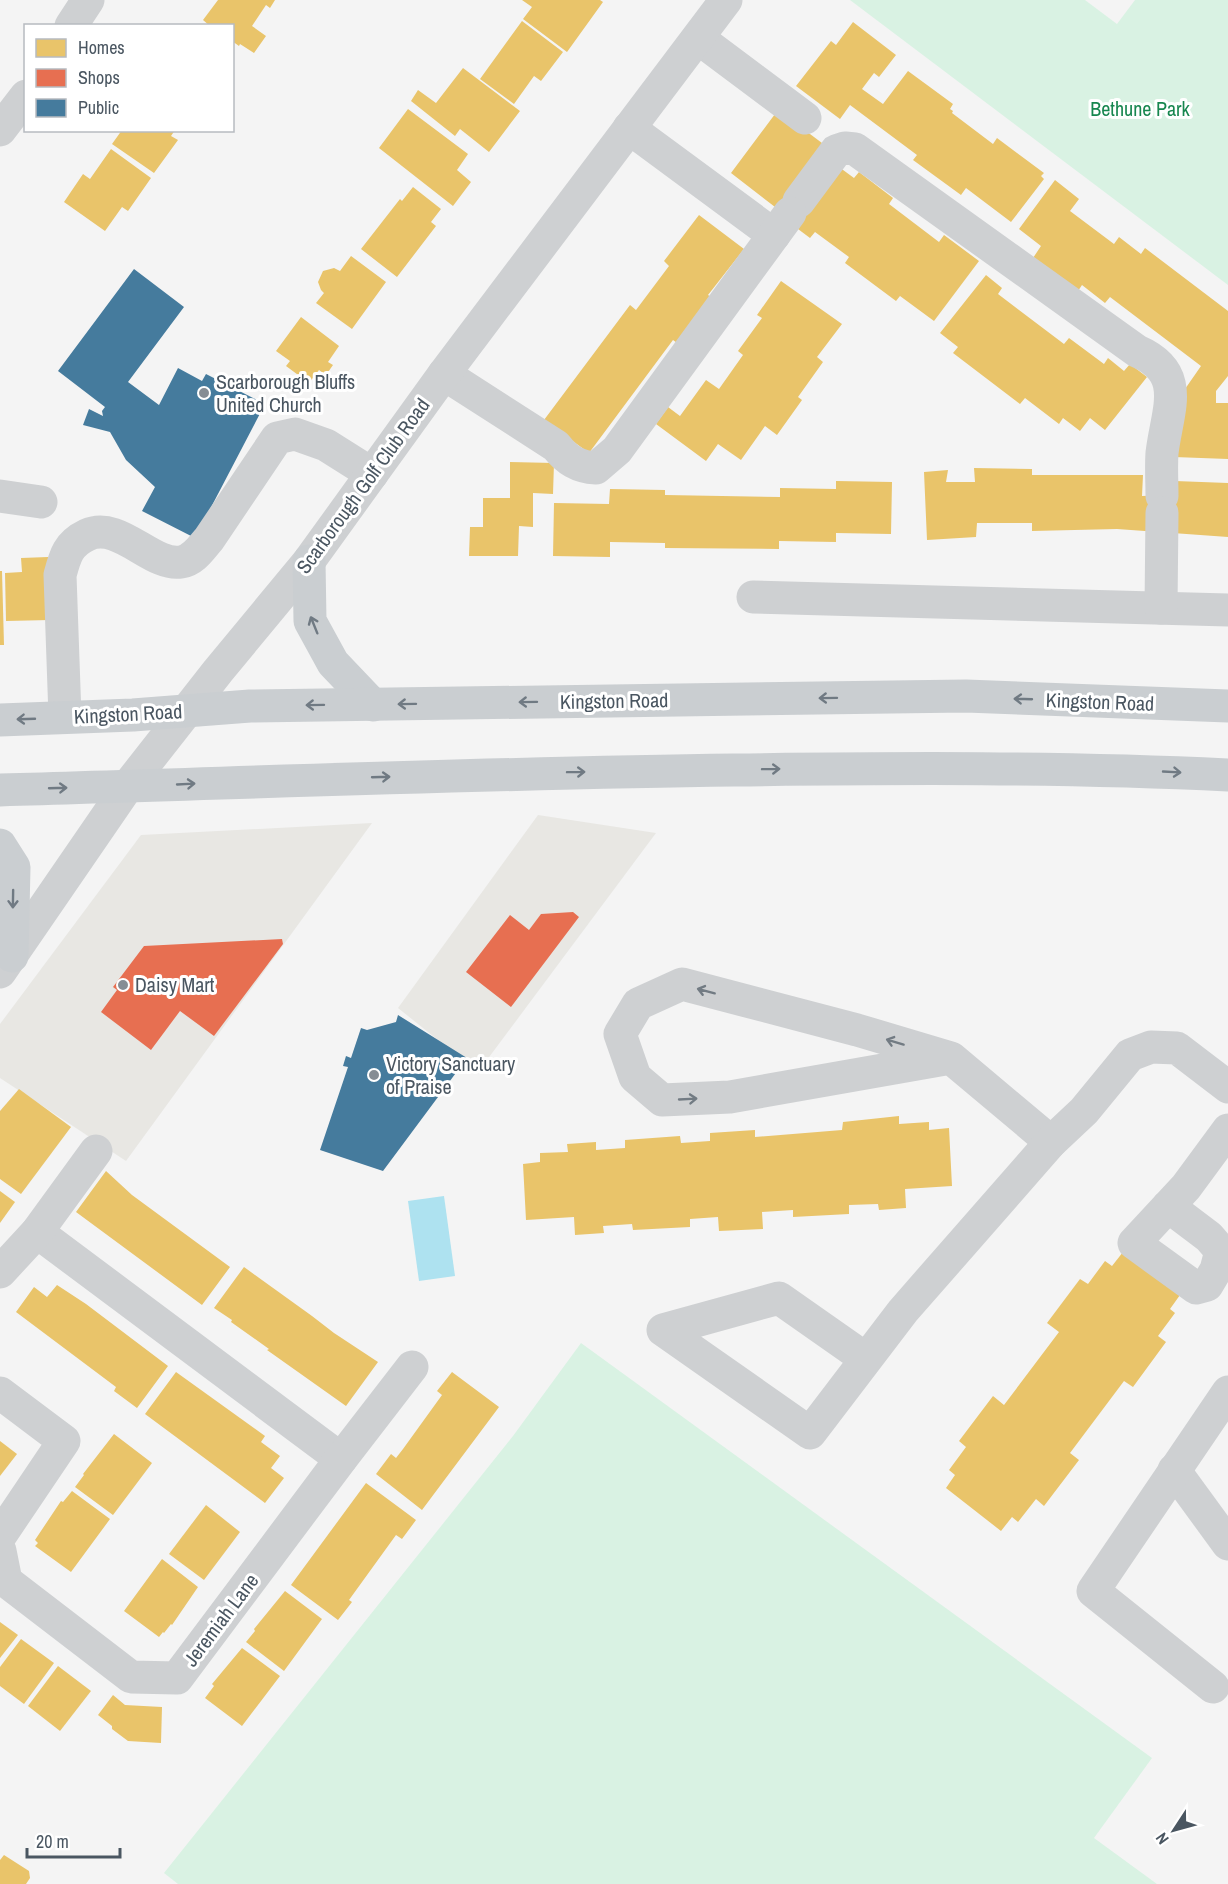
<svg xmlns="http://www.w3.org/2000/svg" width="1228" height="1884" font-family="'Archivo Narrow',sans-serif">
<rect width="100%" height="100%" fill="#f4f4f4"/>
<g fill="#e8e7e3">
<polygon points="538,815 656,833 478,1072 398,1008"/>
<polygon points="372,823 126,1161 0,1078 0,1024 141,835"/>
</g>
<g fill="#d9f2e3">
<polygon points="850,0 1085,0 1117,24 1135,0 1228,0 1228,285"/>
<polygon points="581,1343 1152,1758 1094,1838 1157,1884 178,1884 164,1873 513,1436"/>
</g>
<polygon fill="#aee2f0" points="444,1196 455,1276 419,1281 408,1201"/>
<g fill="#e9c46a">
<polygon points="218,0 275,0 270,8 266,5 252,26 266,36 254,53 240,44 239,46 232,41 232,26 210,26 203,20"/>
<polygon points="522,0 600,0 603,2 567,52 523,19 532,7"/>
<polygon points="522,21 563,52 541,81 534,76 514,104 480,79"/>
<polygon points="853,22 896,55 879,77 874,73 862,89 883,104 908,71 953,104 950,109 953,111 952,113 993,144 997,138 1044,173 1041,176 1044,179 1011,222 966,188 961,195 913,160 917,155 850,105 840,119 796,86 831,41 836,45"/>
<polygon points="463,68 520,111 489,152 460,129 455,136 411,101 418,90 436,103"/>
<polygon points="408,109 468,154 457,170 471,182 453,206 379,148"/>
<polygon points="778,110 822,143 839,167 854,178 859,172 893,198 889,204 939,242 944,235 979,261 934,321 900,296 896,301 845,263 849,257 815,232 810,238 794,226 775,207 731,173"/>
<polygon points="122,130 175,130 171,136 178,140 154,173 112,144"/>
<polygon points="111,149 151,178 128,211 122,207 105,231 64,202 83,174 90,179"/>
<polygon points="1055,180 1079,199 1070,211 1114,244 1119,237 1141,254 1145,248 1228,311 1228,376 1216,391 1216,403 1228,403 1228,459 1174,457 1176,402 1201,366 1110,297 1105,303 1082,285 1078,291 1033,258 1041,246 1019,229"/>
<polygon points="413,187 441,209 431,222 436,226 397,277 361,249 400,199 402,201"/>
<polygon points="699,215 744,249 708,295 714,299 680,345 673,340 589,453 544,420 630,305 636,310 669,266 664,261"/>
<polygon points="351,256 386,282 352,329 316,303 324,293 321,290 318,282 323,271 334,268 340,271"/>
<polygon points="986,275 1002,288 998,294 1064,344 1069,338 1104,364 1108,358 1124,371 1130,364 1147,377 1105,430 1090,418 1080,431 1063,418 1059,424 1025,398 1020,404 953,353 958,347 940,333"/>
<polygon points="781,281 842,324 817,357 823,362 798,397 802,400 777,435 765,426 741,460 718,444 706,461 656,424 668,407 680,416 706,380 719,389 743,355 738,351 762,318 757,315"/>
<polygon points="301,317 339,346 328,362 333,365 326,375 319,370 309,383 286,366 290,361 276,351"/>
<polygon points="510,462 554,463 553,494 533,493 533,527 519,526 518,556 469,556 470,527 483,527 483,498 510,498"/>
<polygon points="974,468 1032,469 1032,475 1143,475 1142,496 1174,495 1175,481 1228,483 1228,537 1117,529 1032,531 1032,523 977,523 976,537 927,540 924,472 948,470 946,482 975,482"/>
<polygon points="836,481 892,482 891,534 836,533 836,542 779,541 779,549 665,548 665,543 610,542 610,557 553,556 554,503 609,504 610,489 665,490 665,495 780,497 780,488 836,489"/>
<polygon points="48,557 50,620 6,621 5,573 22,572 21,558"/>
<polygon points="0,571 2,571 4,645 0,645"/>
<polygon points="19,1089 71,1127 21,1194 0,1179 0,1111"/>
<polygon points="899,1116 899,1124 929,1122 929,1130 949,1128 952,1186 905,1189 906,1208 879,1210 878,1204 849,1205 849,1214 793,1217 793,1210 762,1212 763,1229 719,1231 718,1217 690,1219 690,1227 633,1230 632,1224 603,1226 604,1233 575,1235 574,1217 526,1220 523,1164 540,1162 540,1153 568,1152 567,1144 596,1142 596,1150 625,1148 625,1140 680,1136 681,1143 710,1141 710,1133 755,1130 755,1137 842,1130 843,1122"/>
<polygon points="106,1171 132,1195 230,1267 202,1305 76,1212"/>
<polygon points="0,1191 15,1202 0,1223"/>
<polygon points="1123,1252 1180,1295 1170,1309 1175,1313 1158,1336 1166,1342 1133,1387 1124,1381 1070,1453 1079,1460 1044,1506 1036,1499 1018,1522 1012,1517 1001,1531 946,1488 955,1475 949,1470 966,1447 959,1441 993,1396 1004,1405 1059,1332 1047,1323 1080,1279 1088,1284 1105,1261 1112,1266"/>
<polygon points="244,1267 312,1316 334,1333 378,1362 346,1406 267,1350 269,1349 231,1322 232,1320 214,1308"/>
<polygon points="57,1285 86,1304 168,1366 137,1408 114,1391 116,1387 16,1312 34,1287 47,1297"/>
<polygon points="176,1372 265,1436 261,1442 280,1456 271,1468 284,1478 265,1503 145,1414"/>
<polygon points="452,1372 499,1407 422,1510 376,1474 391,1454 396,1458 403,1449 442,1395 437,1391"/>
<polygon points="114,1434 152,1463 113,1515 75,1487 84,1475 83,1474"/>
<polygon points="0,1441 17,1454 0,1476"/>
<polygon points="366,1483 416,1520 402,1539 396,1535 349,1600 352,1602 338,1620 291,1585"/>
<polygon points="72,1491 110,1519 71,1572 35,1546 38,1543 35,1540 61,1501 63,1502"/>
<polygon points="206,1505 240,1532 204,1580 169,1554"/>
<polygon points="162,1559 198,1587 172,1625 171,1624 164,1633 163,1632 159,1637 124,1611"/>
<polygon points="285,1591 322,1619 284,1671 246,1642 255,1631 254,1629"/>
<polygon points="0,1622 18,1635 0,1658"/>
<polygon points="21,1639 54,1663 24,1704 0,1686 0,1667"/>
<polygon points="242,1648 280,1676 242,1726 205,1698 214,1686 212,1684"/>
<polygon points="58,1666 91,1691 60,1731 28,1706"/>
<polygon points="113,1695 125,1705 162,1707 161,1743 128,1741 112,1729 112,1726 98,1715"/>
<polygon points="4,1855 29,1871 30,1878 26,1884 0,1884 0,1860"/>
</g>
<g fill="#e76f51">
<polygon points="573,912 579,917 511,1007 466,972 510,915 529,930 541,914"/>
<polygon points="282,939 283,944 214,1036 180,1011 151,1050 101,1012 117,990 113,987 144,946"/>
</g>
<g fill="#457b9d">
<polygon points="134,269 184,307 128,382 159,405 178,368 202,381 206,374 265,404 195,538 142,511 155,487 126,460 110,432 83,425 89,409 103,416 102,411 105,407 58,371"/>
<polygon points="398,1015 467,1058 383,1171 320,1150 348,1067 343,1066 346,1056 351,1058 361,1028 367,1030 396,1022"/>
</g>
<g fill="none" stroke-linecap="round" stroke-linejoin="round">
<g stroke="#ced0d2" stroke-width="33">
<polyline points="71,26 88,0"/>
<polyline points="698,38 805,118"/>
<polyline points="629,128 774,235"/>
<polyline points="0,130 26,96"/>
<path d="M799,201L836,151L845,148L855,149L1137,351C1188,373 1167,410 1162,453C1161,467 1162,482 1162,496"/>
<path d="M444,374L556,446C567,460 578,467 596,468L617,450L790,213"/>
<polyline points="0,496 41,502"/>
<polyline points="753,597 1228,610"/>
<polyline points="1161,608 1162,513"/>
<path d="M65,717L60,575C65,556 68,544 87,535C119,520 152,567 181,562C194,560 201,548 209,539L277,438L295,434L326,445L372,474"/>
<polyline points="0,972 127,787 218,671 309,561 444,374 726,0"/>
<polyline points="951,1058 730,1097 662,1100 635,1077 620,1034 638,1004 682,984 857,1030 951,1058 1051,1142"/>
<polyline points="1168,1206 1209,1237 1221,1251 1216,1270 1207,1285 1196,1288 1134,1243 1186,1187 1228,1130"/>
<polyline points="37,1232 341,1459"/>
<polyline points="0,1272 37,1232 96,1151"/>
<polyline points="866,1359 779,1298 663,1330 810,1433 903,1311 1051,1142 1084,1111 1130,1055 1151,1047 1177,1048 1228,1087"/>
<polyline points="0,1393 64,1441 0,1536"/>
<polyline points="1174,1470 1228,1544"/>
<polyline points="0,1551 6,1581 131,1677 177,1678 341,1459 412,1367"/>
<polyline points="1213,1687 1093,1591 1228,1392"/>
</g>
<g stroke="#caced1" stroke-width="33">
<polyline points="309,561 310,621 333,663 373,705"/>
<polyline points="0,720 133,715 250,706 966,696 1228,706"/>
<path d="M0,790C245,783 489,773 734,770C899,768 1064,767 1228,775"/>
<polyline points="0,845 14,867 12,956"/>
</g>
</g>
<defs><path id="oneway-shaft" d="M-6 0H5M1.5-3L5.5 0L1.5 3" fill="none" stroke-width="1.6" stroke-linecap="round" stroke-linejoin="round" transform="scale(1.5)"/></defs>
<g stroke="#707a83">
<use href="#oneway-shaft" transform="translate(314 625) rotate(-112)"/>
<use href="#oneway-shaft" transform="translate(828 698) rotate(179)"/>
<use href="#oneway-shaft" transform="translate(1023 699) rotate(-178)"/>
<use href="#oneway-shaft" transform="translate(528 702) rotate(179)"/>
<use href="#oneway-shaft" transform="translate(407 704) rotate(179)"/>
<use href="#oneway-shaft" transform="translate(315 705) rotate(179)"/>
<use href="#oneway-shaft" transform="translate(26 719) rotate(178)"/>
<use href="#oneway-shaft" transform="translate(771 769) rotate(-1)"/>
<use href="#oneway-shaft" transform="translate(576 772) rotate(-1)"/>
<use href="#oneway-shaft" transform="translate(1172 772) rotate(3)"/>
<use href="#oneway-shaft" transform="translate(381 777) rotate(-2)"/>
<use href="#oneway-shaft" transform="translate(186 784) rotate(-3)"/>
<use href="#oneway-shaft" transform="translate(58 788) rotate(-2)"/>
<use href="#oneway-shaft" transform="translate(13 899) rotate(91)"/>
</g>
<g stroke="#727b83">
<use href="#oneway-shaft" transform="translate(706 991) rotate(-165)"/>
<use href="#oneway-shaft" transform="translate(895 1042) rotate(-163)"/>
<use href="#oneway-shaft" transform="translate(688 1099) rotate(-3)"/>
</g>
<g fill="#868d94" stroke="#fff" stroke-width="2">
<circle cx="204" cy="393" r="6"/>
<circle cx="123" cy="985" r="6"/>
<circle cx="374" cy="1075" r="6"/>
</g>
<g text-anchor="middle" stroke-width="6" stroke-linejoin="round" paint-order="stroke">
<g font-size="20" fill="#17864f" stroke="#fff">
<text x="1140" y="116">Bethune Park</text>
</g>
<g font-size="20" fill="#4a5661" stroke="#fff" text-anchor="start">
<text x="216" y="389">Scarborough Bluffs<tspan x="216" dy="23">United Church</tspan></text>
<text x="135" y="992">Daisy Mart</text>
<text x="386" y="1071">Victory Sanctuary<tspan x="386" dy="23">of Praise</tspan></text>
</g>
<g font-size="20" fill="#4a5661" stroke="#fff">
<text transform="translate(363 486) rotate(-54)" y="7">Scarborough Golf Club Road</text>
<text transform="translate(614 701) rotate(-1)" y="7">Kingston Road</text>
<text transform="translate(1100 702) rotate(2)" y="7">Kingston Road</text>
<text transform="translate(128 714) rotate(-3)" y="7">Kingston Road</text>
<text transform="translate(221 1620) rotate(-53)" y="7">Jeremiah Lane</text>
</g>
</g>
<rect x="24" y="24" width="210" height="108" fill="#ffffff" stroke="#b7bbc0" stroke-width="1.5"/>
<rect x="36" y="39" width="30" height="18" fill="#e9c46a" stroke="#b7bbc0" stroke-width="1.5"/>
<text x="78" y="54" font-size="18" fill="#4a5661">Homes</text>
<rect x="36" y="69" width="30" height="18" fill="#e76f51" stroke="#b7bbc0" stroke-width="1.5"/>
<text x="78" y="84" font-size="18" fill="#4a5661">Shops</text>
<rect x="36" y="99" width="30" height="18" fill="#457b9d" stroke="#b7bbc0" stroke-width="1.5"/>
<text x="78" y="114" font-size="18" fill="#4a5661">Public</text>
<g transform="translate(1174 1830) rotate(234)" stroke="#ffffff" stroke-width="4.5" paint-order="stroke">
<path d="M0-4.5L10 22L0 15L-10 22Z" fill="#4a5661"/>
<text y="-9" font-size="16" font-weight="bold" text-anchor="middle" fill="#4a5661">N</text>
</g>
<path d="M27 1848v9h93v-9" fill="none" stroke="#4a5661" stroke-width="3"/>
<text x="36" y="1848" font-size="18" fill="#4a5661" stroke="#ffffff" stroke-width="4.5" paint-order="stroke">20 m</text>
</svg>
